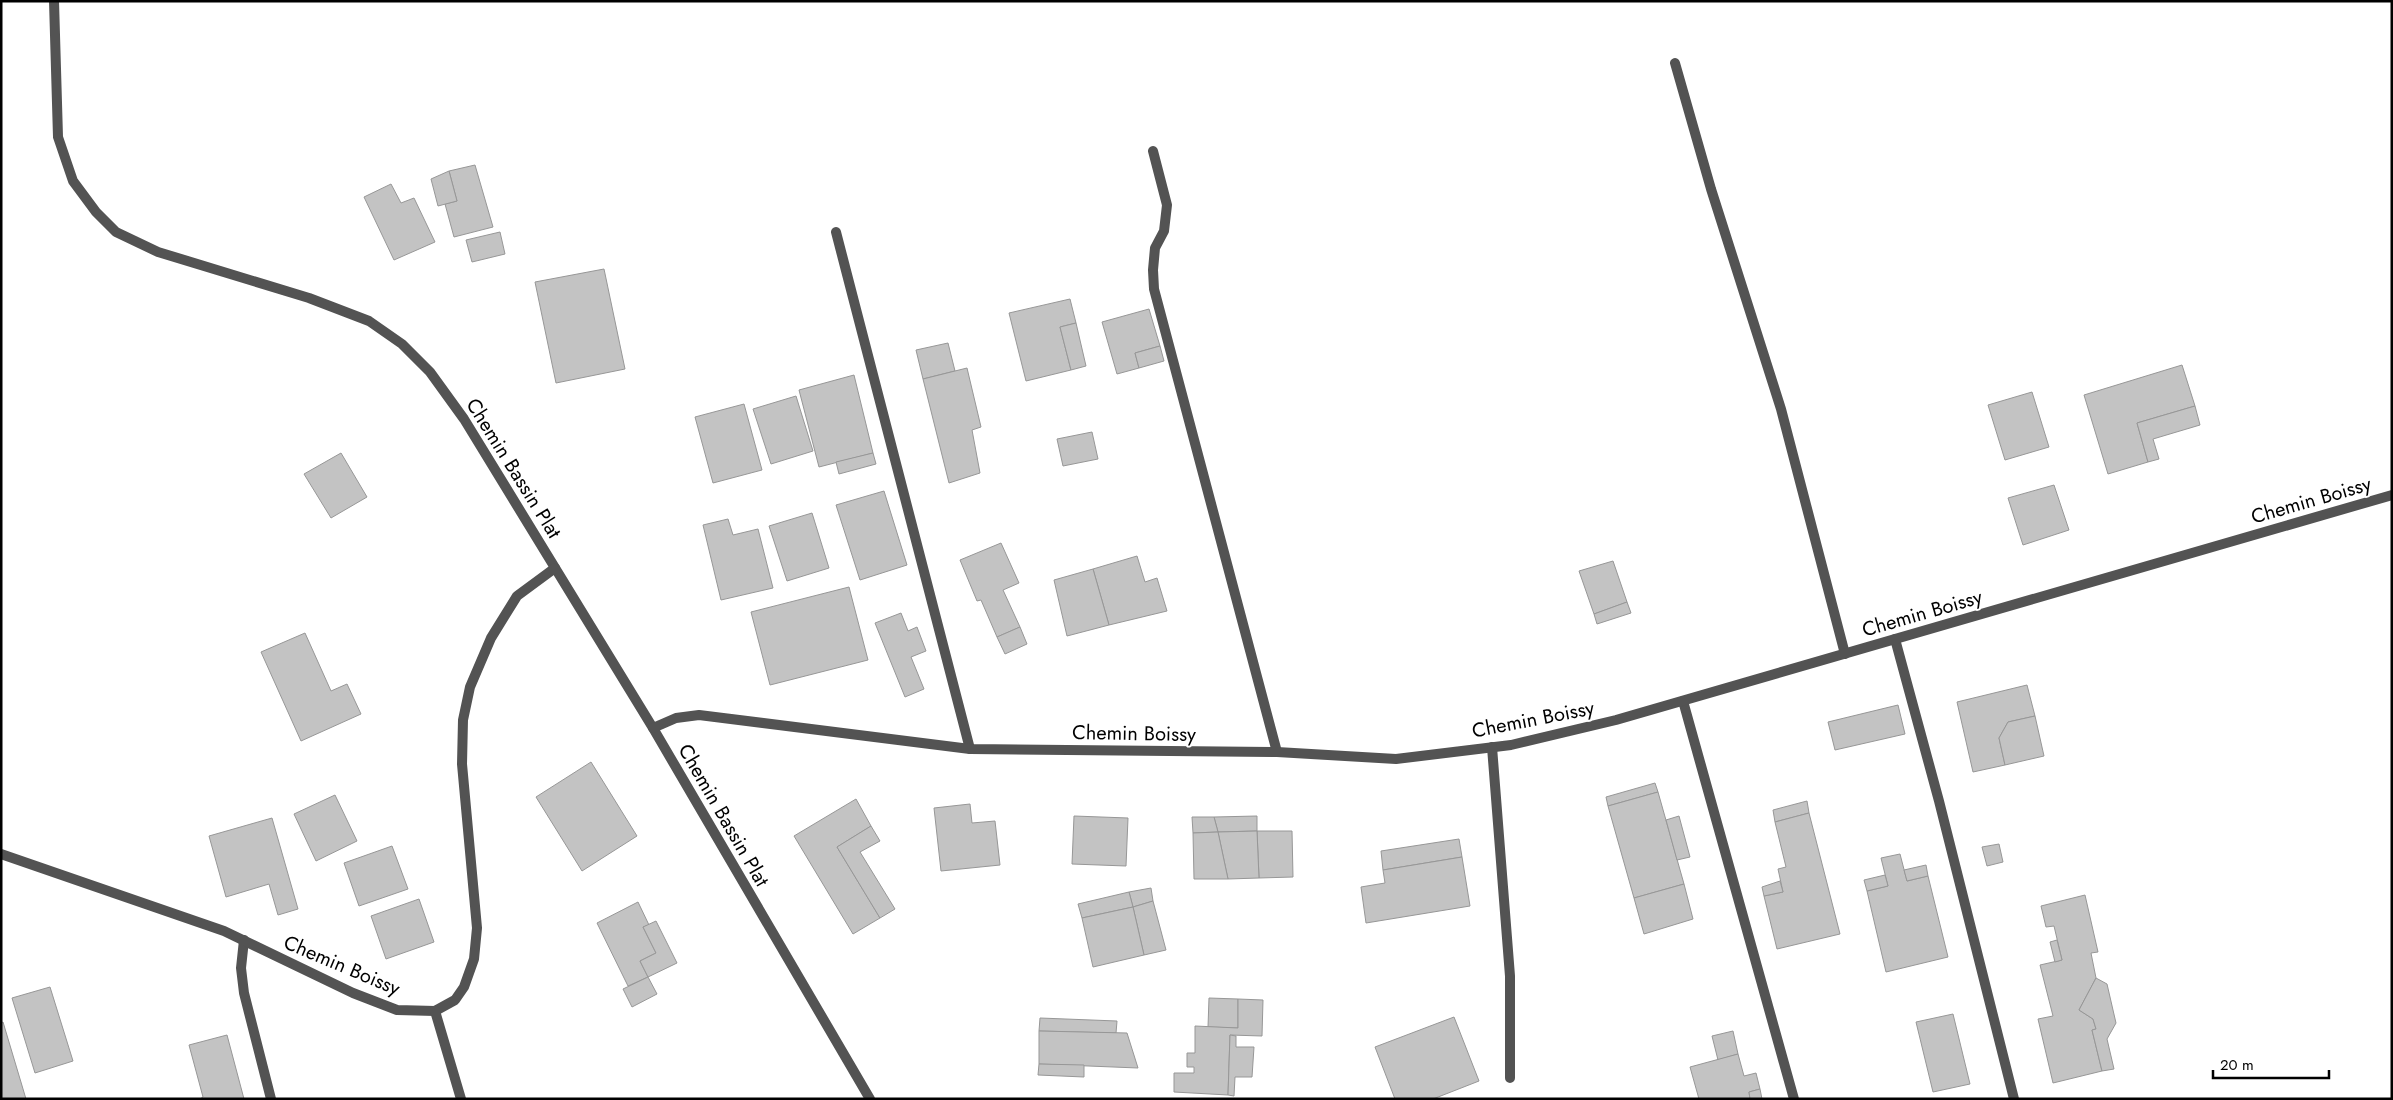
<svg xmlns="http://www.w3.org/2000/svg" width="2393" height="1100" font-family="Jost,sans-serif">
<rect width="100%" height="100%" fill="#fff"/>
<g fill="#c3c3c3" stroke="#979797">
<polygon points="475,165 493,227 454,237 445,204 457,201 449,171"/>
<polygon points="449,171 457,201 438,206 431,179"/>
<polygon points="391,184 401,203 414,198 435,242 394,260 364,197"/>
<polygon points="500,232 505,254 472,262 466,240"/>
<polygon points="604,269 625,369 556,383 535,282"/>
<polygon points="1070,299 1076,323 1060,327 1071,370 1026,381 1009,313"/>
<polygon points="1149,309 1160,346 1135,353 1139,368 1117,374 1102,322"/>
<polygon points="1076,323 1086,366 1071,370 1060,327"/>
<polygon points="948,343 955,371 923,379 916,350"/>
<polygon points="1160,346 1164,361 1139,368 1135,353"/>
<polygon points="2182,365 2195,406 2137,423 2148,462 2108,474 2084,395"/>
<polygon points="967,368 981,427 972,430 980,473 949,483 923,379"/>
<polygon points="854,375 873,453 819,467 799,390"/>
<polygon points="2032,392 2049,447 2005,460 1988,405"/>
<polygon points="796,396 813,451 771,464 753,409"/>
<polygon points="744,404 762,470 713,483 695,417"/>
<polygon points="2195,406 2200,425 2153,439 2159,459 2148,462 2137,423"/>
<polygon points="1092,432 1098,459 1063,466 1057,439"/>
<polygon points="341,453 367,497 331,518 304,474"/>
<polygon points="873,453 876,464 839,474 836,462"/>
<polygon points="2054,485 2069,530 2023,545 2008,498"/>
<polygon points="884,491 907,565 860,580 836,505"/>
<polygon points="812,513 829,568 787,581 769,526"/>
<polygon points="728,519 733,535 758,529 773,588 721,600 703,525"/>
<polygon points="1001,543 1019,583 1003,590 1020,627 997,637 981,600 977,601 960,560"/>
<polygon points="1137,556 1145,582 1157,578 1167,611 1109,625 1093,569"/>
<polygon points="1613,561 1627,602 1594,614 1579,571"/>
<polygon points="1093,569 1109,625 1067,636 1054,580"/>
<polygon points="849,587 868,660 770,685 751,612"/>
<polygon points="1627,602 1631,613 1597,624 1594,614"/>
<polygon points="901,613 908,631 917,627 926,651 911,657 924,689 905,697 875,623"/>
<polygon points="1020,627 1027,644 1005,654 997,637"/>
<polygon points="305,633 331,691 347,684 361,714 301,741 261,652"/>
<polygon points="2027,685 2035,716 2008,722 1999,738 2005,765 1973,772 1957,702"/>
<polygon points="1898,705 1905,734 1835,750 1828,722"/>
<polygon points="2035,716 2044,756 2005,765 1999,738 2008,722"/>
<polygon points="591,762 637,836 582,871 536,797"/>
<polygon points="1655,783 1658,792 1608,806 1606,797"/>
<polygon points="1658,792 1684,884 1634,898 1608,806"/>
<polygon points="335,795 357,841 316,861 294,814"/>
<polygon points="856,799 871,826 837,847 880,918 853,934 794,836"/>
<polygon points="1807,801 1809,813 1775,822 1773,810"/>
<polygon points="970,804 972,823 995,821 1000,865 941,871 934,808"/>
<polygon points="1809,813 1840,934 1777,949 1764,896 1783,892 1778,869 1786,867 1775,822"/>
<polygon points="1074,816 1128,818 1126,866 1072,864"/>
<polygon points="1257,816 1257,831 1218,832 1214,817"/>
<polygon points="1679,816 1690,857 1677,860 1666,820"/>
<polygon points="1192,817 1214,817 1218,832 1193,833"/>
<polygon points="272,818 298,909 278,915 269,884 226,897 209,836"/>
<polygon points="871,826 880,841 860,852 895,909 880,918 837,847"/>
<polygon points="1257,831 1292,831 1293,877 1259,878"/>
<polygon points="1257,831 1259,878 1228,879 1218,832"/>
<polygon points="1218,832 1228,879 1194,879 1193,833"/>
<polygon points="1459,839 1462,857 1383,870 1381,851"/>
<polygon points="1999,844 2003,862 1987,866 1982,847"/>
<polygon points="392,846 408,889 359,906 344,863"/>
<polygon points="1900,854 1907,881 1928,876 1948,957 1886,972 1867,891 1888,886 1881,858"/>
<polygon points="1462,857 1470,906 1366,923 1361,887 1385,883 1383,870"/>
<polygon points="1926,865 1928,876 1907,881 1904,870"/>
<polygon points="1885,875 1888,886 1867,891 1864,880"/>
<polygon points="1780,881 1783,892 1764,896 1762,887"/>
<polygon points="1684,884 1693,919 1644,934 1634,898"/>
<polygon points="1151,888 1153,901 1133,907 1129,892"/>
<polygon points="1129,892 1133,907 1082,918 1078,904"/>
<polygon points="2085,895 2098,952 2091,953 2096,978 2079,1010 2093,1019 2096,1029 2092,1030 2102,1071 2053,1083 2038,1019 2053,1016 2040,965 2062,960 2054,926 2046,927 2041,906"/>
<polygon points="419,899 434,942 386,959 371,916"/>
<polygon points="1153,901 1166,950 1144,955 1133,907"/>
<polygon points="638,902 649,925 643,927 656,953 640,961 648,977 628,986 597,923"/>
<polygon points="1133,907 1144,955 1093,967 1082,918"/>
<polygon points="656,921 677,963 648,977 640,961 656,953 643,927"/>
<polygon points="2057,940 2062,960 2055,962 2050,942"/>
<polygon points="648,977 657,994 632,1007 623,989"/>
<polygon points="2096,978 2107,984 2116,1023 2107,1039 2114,1069 2102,1071 2092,1030 2096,1029 2093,1019 2079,1010"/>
<polygon points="50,987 73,1061 35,1073 12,998"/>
<polygon points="1209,998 1238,999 1238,1028 1208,1027"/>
<polygon points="1238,999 1263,1000 1262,1036 1230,1035 1228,1095 1174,1092 1174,1073 1194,1073 1194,1067 1187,1067 1187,1053 1195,1053 1195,1026 1238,1028"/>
<polygon points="1953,1014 1970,1084 1933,1092 1916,1022"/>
<polygon points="1454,1017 1479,1081 1433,1099 1395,1099 1375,1047"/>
<polygon points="1040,1018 1117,1021 1116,1033 1039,1031"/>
<polygon points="3,1022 26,1099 1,1099 1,1023"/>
<polygon points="1039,1031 1127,1033 1138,1068 1039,1064"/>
<polygon points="1733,1031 1738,1054 1718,1060 1712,1036"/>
<polygon points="227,1035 244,1099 200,1099 203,1097 189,1045"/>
<polygon points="1230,1035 1236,1036 1236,1047 1254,1047 1252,1077 1235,1077 1234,1096 1228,1095"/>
<polygon points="1738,1054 1744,1076 1756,1073 1760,1089 1749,1092 1750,1099 1699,1099 1690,1067"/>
<polygon points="1039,1064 1084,1065 1084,1077 1038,1075"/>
<polygon points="1760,1089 1762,1099 1750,1099 1749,1092"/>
</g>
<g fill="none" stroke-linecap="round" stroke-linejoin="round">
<polyline stroke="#535353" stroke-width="10" points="244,940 241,968 244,993 271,1099"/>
<g stroke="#535353" stroke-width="10">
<polyline points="54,1 58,137 73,181 96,212 116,232 158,252 309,298 369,321 402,344 430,372 464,419 653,728 870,1099"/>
<polyline points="1675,63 1711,189 1781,409 1845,654"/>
<polyline points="1153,151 1167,205 1164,231 1155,248 1153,270 1154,289 1277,752"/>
<polyline points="836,232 970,749"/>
<polyline points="1895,639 1939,801 2014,1099"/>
<polyline points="1683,701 1794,1099"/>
<polyline points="653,728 676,718 699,715 970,749 1277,752 1396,759 1511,745 1616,720 2392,495"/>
<polyline points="1492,747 1510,976 1510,1078"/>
<polyline points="1,854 224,931 353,993 397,1010 435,1011 455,1000 464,987 474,959 477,928 462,764 463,720 470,687 491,638 517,596 555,568"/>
<polyline points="435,1011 461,1099"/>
</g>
</g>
<g text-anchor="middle" stroke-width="4" stroke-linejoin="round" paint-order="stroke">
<g font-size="20" fill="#000" stroke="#fff">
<text transform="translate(514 468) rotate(58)" y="7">Chemin Bassin Plat</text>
<text transform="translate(2311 500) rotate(-16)" y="7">Chemin Boissy</text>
<text transform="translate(1922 613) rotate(-16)" y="7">Chemin Boissy</text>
<text transform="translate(1533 719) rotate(-11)" y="7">Chemin Boissy</text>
<text transform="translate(1134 733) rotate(1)" y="7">Chemin Boissy</text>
<text transform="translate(724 815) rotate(60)" y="7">Chemin Bassin Plat</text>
<text transform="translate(342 965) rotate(23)" y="7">Chemin Boissy</text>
</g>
</g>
<rect width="2393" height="1100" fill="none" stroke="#000000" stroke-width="5"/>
<path d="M2213 1070v8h116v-8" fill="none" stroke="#000000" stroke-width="2.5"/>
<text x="2220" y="1070" font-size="15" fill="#000000" stroke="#ffffff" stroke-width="4" paint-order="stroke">20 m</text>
</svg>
